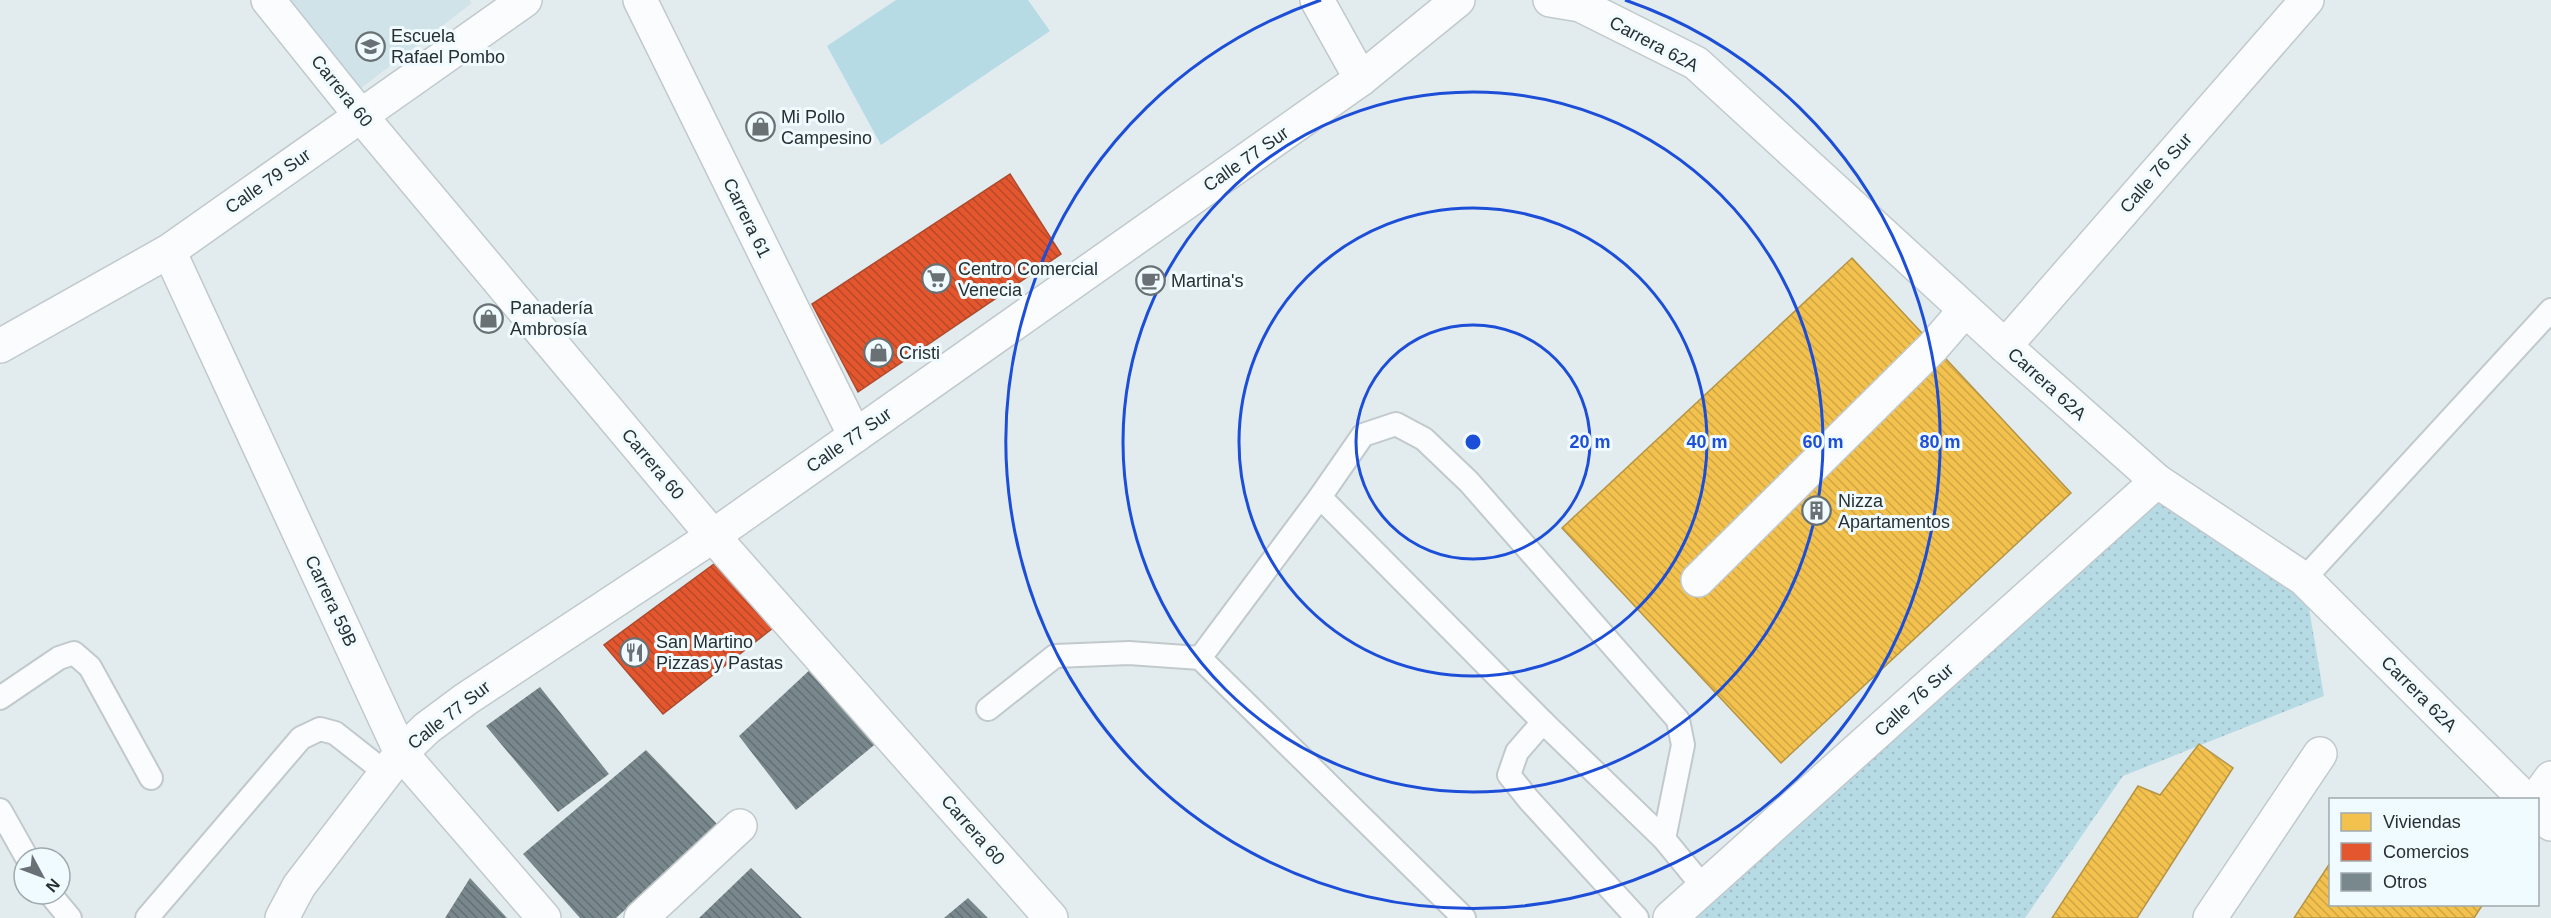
<svg xmlns="http://www.w3.org/2000/svg" width="2551" height="918" font-family="Helvetica,sans-serif">
<defs>
<pattern id="grass-dots" width="8" height="8" patternUnits="userSpaceOnUse" patternTransform="scale(1.5)"><rect width="8" height="8" fill="#b7dbe5"/><path d="M2 2h.1M6 6h.1" fill="none" stroke="#9dbcc5" stroke-width="1.8" stroke-linecap="round"/></pattern>
<pattern id="homes-back-hatch" width="6" height="6" patternUnits="userSpaceOnUse" patternTransform="scale(1.5)"><rect width="6" height="6" fill="#f2c14e"/><path d="M-1 5l2 2M0 0l6 6M5-1l2 2" fill="none" stroke="#d0a645"/></pattern>
<pattern id="shops-back-hatch" width="6" height="6" patternUnits="userSpaceOnUse" patternTransform="scale(1.5)"><rect width="6" height="6" fill="#e4572e"/><path d="M-1 5l2 2M0 0l6 6M5-1l2 2" fill="none" stroke="#b94828"/></pattern>
<pattern id="building-back-hatch" width="6" height="6" patternUnits="userSpaceOnUse" patternTransform="scale(1.5)"><rect width="6" height="6" fill="#79888c"/><path d="M-1 5l2 2M0 0l6 6M5-1l2 2" fill="none" stroke="#637073"/></pattern>
</defs>
<rect width="100%" height="100%" fill="#e2ecef"/>
<polygon fill="#d0e3e9" points="284,0 469,0 472,3 360,89"/>
<polygon fill="url(#grass-dots)" points="2157,481 2304,579 2324,696 2123,776 2025,918 1670,918"/>
<polygon fill="#b7dbe5" points="896,0 1028,0 1050,31 881,145 827,46"/>
<g fill="url(#homes-back-hatch)" stroke="#b59545" stroke-width="1.5">
<polygon points="1852,258 2071,493 1781,763 1562,528"/>
<polygon points="2199,744 2233,768 2137,918 2052,918 2138,786 2160,795"/>
<polygon points="2330,863 2330,904 2483,904 2474,918 2294,918"/>
</g>
<g fill="url(#shops-back-hatch)" stroke="#ac4b2f" stroke-width="1.5">
<polygon points="1010,174 1061,254 858,392 812,304"/>
<polygon points="714,564 773,628 663,714 604,645"/>
</g>
<g fill="url(#building-back-hatch)">
<polygon points="814,666 879,741 796,810 739,736"/>
<polygon points="540,687 609,774 558,812 486,726"/>
<polygon points="646,750 718,825 616,918 580,918 523,854"/>
<polygon points="751,868 802,918 699,918"/>
<polygon points="470,878 507,918 445,918"/>
<polygon points="968,898 988,918 944,918"/>
</g>
<g fill="none" stroke-linecap="round" stroke-linejoin="round">
<defs>
<g id="lane">
<polyline points="1320,497 1363,435 1396,424 1424,439 1469,482 1678,720 1683,745 1664,839"/>
<polyline points="2304,579 2551,310"/>
<polyline points="1200,658 1320,497 1543,722"/>
<polyline points="0,698 59,658 74,653 90,667 151,778"/>
<polyline points="988,709 1055,656 1129,653 1200,658 1464,918"/>
<polyline points="0,810 27,858"/>
<polyline points="50,894 70,918"/>
<polyline points="147,918 301,738 320,729 335,733 386,773"/>
<polyline points="1637,918 1529,800 1509,775 1517,752 1543,722 1664,839 1705,889"/>
</g>
<g id="street">
<polyline points="268,0 361,116 713,536"/>
<polyline points="640,0 855,436"/>
<polyline points="169,251 401,753 544,918"/>
<polyline points="0,346 169,251 525,0"/>
<polyline points="2005,346 2307,0"/>
<polyline points="1698,580 1933,347 1965,310"/>
<polyline points="2535,800 2551,778"/>
<polyline points="641,918 740,826"/>
<polyline points="2210,918 2320,754"/>
</g>
<g id="secondary">
<polyline points="1317,0 1361,79"/>
<polyline points="1550,0 1580,5 1696,63 2005,346 2157,481 2304,579 2526,800"/>
<polyline points="713,536 1051,918"/>
<polyline points="2538,811 2551,824"/>
<polyline points="282,918 299,886 401,753 427,728 466,699 713,536 1361,79 1458,0"/>
<polyline points="1670,918 2157,481"/>
</g>
</defs>
<use href="#lane" stroke="#c1c9cc" stroke-width="26"/>
<use href="#street" stroke="#c1c9cc" stroke-width="36"/>
<use href="#secondary" stroke="#c1c9cc" stroke-width="36"/>
<use href="#lane" stroke="#fbfcfd" stroke-width="22"/>
<use href="#street" stroke="#fbfcfd" stroke-width="33"/>
<use href="#secondary" stroke="#fbfcfd" stroke-width="33"/>
</g>
<g fill="none" stroke="#1d4ed8" stroke-width="3">
<circle cx="1473" cy="442" r="117"/>
<circle cx="1473" cy="442" r="234"/>
<circle cx="1473" cy="442" r="350"/>
<path d="M1625 0A467 467 0 1 1 1321 0"/>
</g>
<defs>
<symbol id="school-ring" viewBox="-11 -11 22 22"><circle r="9.5" fill="#f0fbff" stroke="#697174" stroke-width="1.5"/><path d="M0-5L7-2L0 1L-7-2ZM-4 1L0 2.5L4 1V4Q0 6-4 4Z" fill="#697174"/></symbol>
<symbol id="shop-ring" viewBox="-11 -11 22 22"><circle r="9.5" fill="#f0fbff" stroke="#697174" stroke-width="1.5"/><path d="M-5-2.5h2.3a2.7 3.5 0 0 1 5.4 0H5L5.5 6h-11ZM-1.5-2.5h3a1.5 2.3 0 0 0-3 0Z" fill="#697174"/></symbol>
<symbol id="supermarket-ring" viewBox="-11 -11 22 22"><circle r="9.5" fill="#f0fbff" stroke="#697174" stroke-width="1.5"/><path d="M-6-5.5h2.5l.6 2H6L4.5 2H-2.5L-4.4-4H-6ZM-1.5 3.2a1.3 1.3 0 1 0 .1 0ZM3 3.2a1.3 1.3 0 1 0 .1 0Z" fill="#697174"/></symbol>
<symbol id="cafe-ring" viewBox="-11 -11 22 22"><circle r="9.5" fill="#f0fbff" stroke="#697174" stroke-width="1.5"/><path d="M-5.5-4.5H6V0H3Q3 3.5 0 3.5H-2.5Q-5.5 3.5-5.5 0ZM3-3.2v2h1.7v-2ZM-6 4.5H4V6H-6Z" fill="#697174"/></symbol>
<symbol id="building-ring" viewBox="-11 -11 22 22"><circle r="9.5" fill="#f0fbff" stroke="#697174" stroke-width="1.5"/><path d="M-4-6H4V6H1V3H-1V6H-4ZM-2.5-4.3h1.7v1.8h-1.7ZM.8-4.3h1.7v1.8H.8ZM-2.5-1h1.7V.8h-1.7ZM.8-1h1.7V.8H.8Z" fill="#697174"/></symbol>
<symbol id="restaurant-ring" viewBox="-11 -11 22 22"><circle r="9.5" fill="#f0fbff" stroke="#697174" stroke-width="1.5"/><path d="M-5-6h1v4h1v-4h1v4h1v-4h1v5L-1.5 .5V6h-2V.5L-5-1ZM5-6V6H3V1.5H1.5Q1.5-4 5-6Z" fill="#697174"/></symbol>
</defs>
<g fill-rule="evenodd">
<use href="#school-ring" x="354" y="30" width="33" height="33"/>
<use href="#shop-ring" x="744" y="110" width="33" height="33"/>
<use href="#supermarket-ring" x="920" y="262" width="33" height="33"/>
<use href="#cafe-ring" x="1134" y="264" width="33" height="33"/>
<use href="#shop-ring" x="472" y="302" width="33" height="33"/>
<use href="#shop-ring" x="862" y="336" width="33" height="33"/>
<use href="#building-ring" x="1800" y="494" width="33" height="33"/>
<use href="#restaurant-ring" x="618" y="636" width="33" height="33"/>
</g>
<g text-anchor="middle" stroke-width="6" stroke-linejoin="round" paint-order="stroke">
<g font-size="18" fill="#282f31" stroke="#f0fbff" text-anchor="start">
<text x="391" y="42">Escuela<tspan x="391" dy="21">Rafael Pombo</tspan></text>
<text x="781" y="123">Mi Pollo<tspan x="781" dy="21">Campesino</tspan></text>
<text x="958" y="275">Centro Comercial<tspan x="958" dy="21">Venecia</tspan></text>
<text x="1171" y="287">Martina's</text>
<text x="510" y="314">Panadería<tspan x="510" dy="21">Ambrosía</tspan></text>
<text x="899" y="359">Cristi</text>
<text x="1838" y="507">Nizza<tspan x="1838" dy="21">Apartamentos</tspan></text>
<text x="656" y="648">San Martino<tspan x="656" dy="21">Pizzas y Pastas</tspan></text>
</g>
<g font-size="18" fill="#282f31" stroke="#f0fbff">
<text transform="translate(1654 44) rotate(28)" y="6">Carrera 62A</text>
<text transform="translate(342 91) rotate(51)" y="6">Carrera 60</text>
<text transform="translate(1246 159) rotate(-35)" y="6">Calle 77 Sur</text>
<text transform="translate(2156 173) rotate(-49)" y="6">Calle 76 Sur</text>
<text transform="translate(268 181) rotate(-35)" y="6">Calle 79 Sur</text>
<text transform="translate(747 218) rotate(64)" y="6">Carrera 61</text>
<text transform="translate(2047 384) rotate(42)" y="6">Carrera 62A</text>
<text transform="translate(849 440) rotate(-35)" y="6">Calle 77 Sur</text>
<text transform="translate(653 464) rotate(50)" y="6">Carrera 60</text>
<text transform="translate(331 601) rotate(65)" y="6">Carrera 59B</text>
<text transform="translate(2419 694) rotate(45)" y="6">Carrera 62A</text>
<text transform="translate(1914 700) rotate(-42)" y="6">Calle 76 Sur</text>
<text transform="translate(449 715) rotate(-38)" y="6">Calle 77 Sur</text>
<text transform="translate(973 830) rotate(49)" y="6">Carrera 60</text>
</g>
</g>
<circle cx="1473" cy="442" r="9" fill="#1d4ed8" stroke="#f0fbff" stroke-width="3"/>
<g font-size="18" text-anchor="middle" font-weight="bold" fill="#1d4ed8" stroke="#f0fbff" stroke-width="6" stroke-linejoin="round" paint-order="stroke">
<text x="1590" y="448">20 m</text>
<text x="1707" y="448">40 m</text>
<text x="1823" y="448">60 m</text>
<text x="1940" y="448">80 m</text>
</g>
<rect x="2329" y="798" width="210" height="108" fill="#f0fbff" stroke="#a0a9ad" stroke-width="1.5"/>
<rect x="2341" y="813" width="30" height="18" fill="#f2c14e" stroke="#a0a9ad" stroke-width="1.5"/>
<text x="2383" y="828" font-size="18" fill="#282f31">Viviendas</text>
<rect x="2341" y="843" width="30" height="18" fill="#e4572e" stroke="#a0a9ad" stroke-width="1.5"/>
<text x="2383" y="858" font-size="18" fill="#282f31">Comercios</text>
<rect x="2341" y="873" width="30" height="18" fill="#79888c" stroke="#a0a9ad" stroke-width="1.5"/>
<text x="2383" y="888" font-size="18" fill="#282f31">Otros</text>
<g transform="translate(42 876) rotate(131)"><circle r="28" fill="#f0fbff" stroke="#a0a9ad" stroke-width="1.5"/>
<path d="M0-4.5L10 22L0 15L-10 22Z" fill="#697174"/>
<text y="-9" font-size="16" font-weight="bold" text-anchor="middle" fill="#282f31">N</text>
</g>
</svg>
